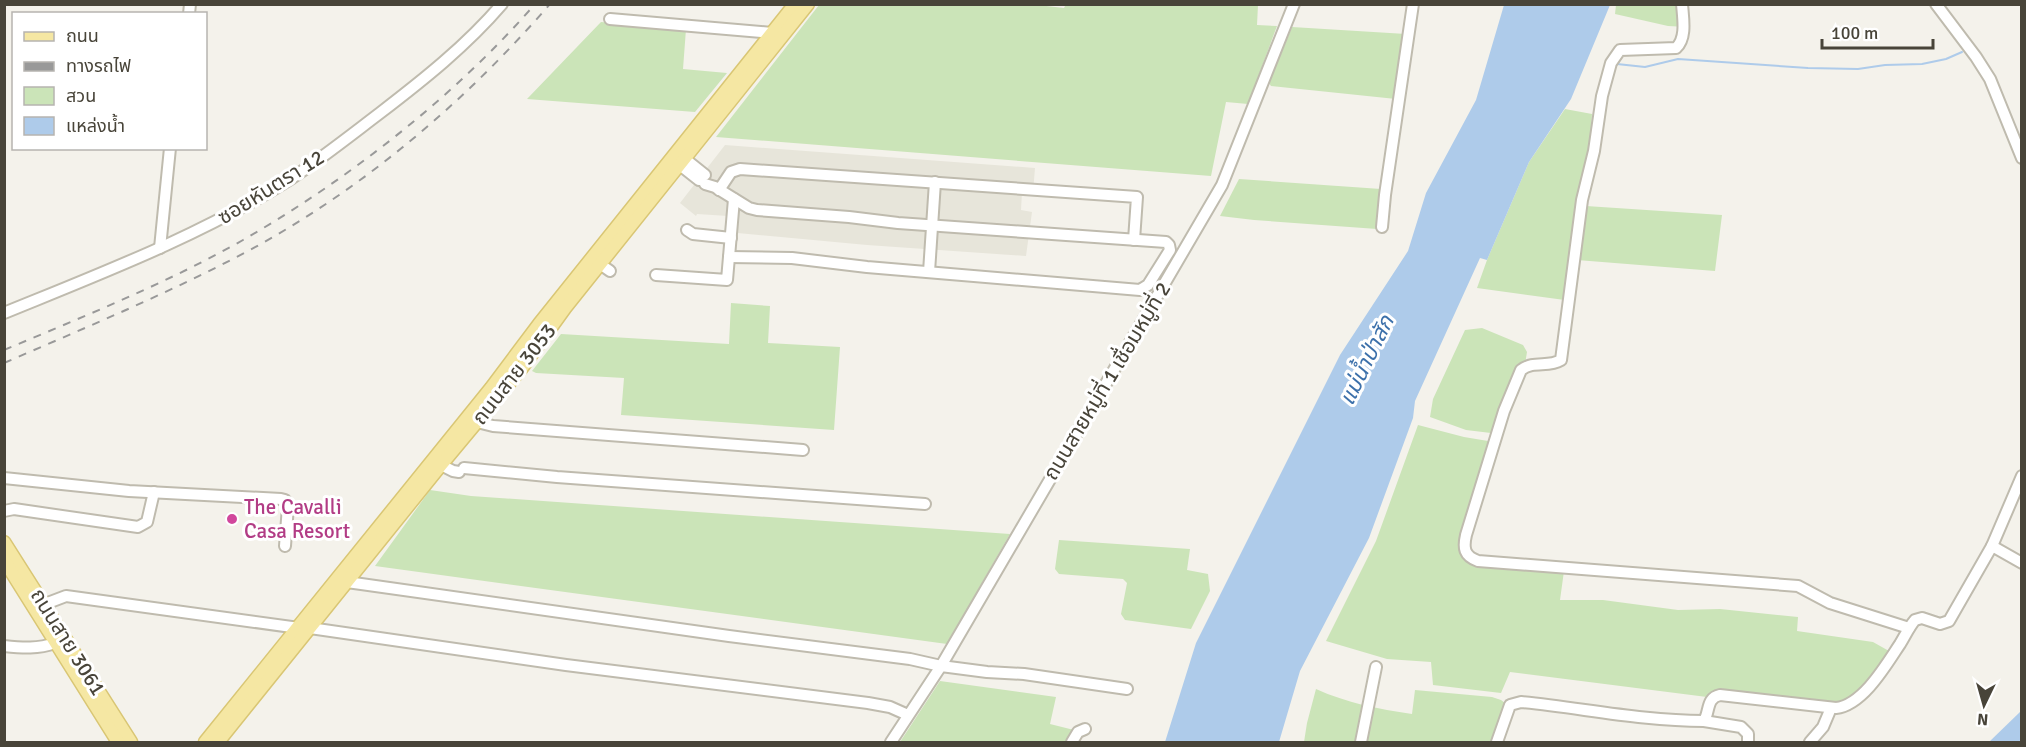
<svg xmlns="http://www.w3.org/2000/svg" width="2026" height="747" font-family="Signika,'Noto Sans Thai',sans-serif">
<rect width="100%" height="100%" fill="#f4f2eb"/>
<polygon fill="#e7e5da" points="725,145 1035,168 1033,192 1022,192 1021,210 1032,212 1026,256 867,245 727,232 728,216 697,214 696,216 680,203"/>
<g fill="#cbe4b8">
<polygon points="1029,4 1064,8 1066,4 1258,5 1257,25 1277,26 1248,104 1226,102 1211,176 716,137 819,5"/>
<polygon points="1616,5 1686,5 1687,27 1668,26 1615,14"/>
<polygon points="601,22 686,29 683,69 727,73 695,112 527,99"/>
<polygon points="1292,27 1406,34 1396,99 1271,86 1269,83"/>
<polygon points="1565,109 1592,114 1590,148 1598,150 1586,206 1722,215 1715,271 1577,260 1572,301 1477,288 1487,260 1529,162"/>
<polygon points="1239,179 1381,189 1377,229 1254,220 1220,216"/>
<polygon points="731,303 770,306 768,343 840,347 834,430 621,415 624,378 536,373 532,371 561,334 729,344"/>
<path d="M1482,328L1523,345L1527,352L1525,364C1505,381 1499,409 1491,433L1466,430L1430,417L1433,399L1465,330Z"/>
<path d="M1418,425L1464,437L1488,441L1460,545L1461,555L1468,562L1564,571L1560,600H1603L1678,610L1720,609L1798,617L1797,631L1873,642L1889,651C1877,668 1862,697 1841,704L1711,694L1707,697L1510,672L1501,693L1433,685L1431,662L1387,659L1326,641L1376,541Z"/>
<polygon points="430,490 471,496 1010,534 947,644 375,566"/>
<polygon points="1059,540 1190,549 1187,570 1208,574 1210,591 1191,629 1125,620 1121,614 1127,583 1123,579 1059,574 1055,569"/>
<polygon points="940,681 1056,697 1050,724 1074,730 1067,742 900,742"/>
<path d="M1316,689C1347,703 1378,709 1412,714L1415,690L1492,697L1501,700L1505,703L1492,742H1304L1307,723Z"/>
</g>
<g fill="#aecbea">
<polygon points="1504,5 1610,5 1571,99 1529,162 1487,260 1480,258 1415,401 1413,418 1369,538 1300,671 1279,742 1165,742 1196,643 1340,355 1408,251 1426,193 1476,100"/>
<polygon points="2021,711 2021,739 2019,742 1989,742"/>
</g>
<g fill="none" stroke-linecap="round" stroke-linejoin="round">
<polyline stroke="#aecbea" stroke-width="2" points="1617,64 1645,67 1678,59 1808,68 1858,69 1885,65 1922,64 1946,59 1962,52"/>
<defs>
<g id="minor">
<path d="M1682,4C1683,18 1687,38 1676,48L1620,50L1611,63L1602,96L1594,151L1582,200L1561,360C1548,368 1534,360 1521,370L1504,411L1466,535C1463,548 1464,556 1478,561L1798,586L1830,603L1909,628"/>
<polyline points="1936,4 1976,57 1990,79 2022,158"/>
<polyline points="189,14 190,4"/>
<polyline points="610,19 772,33"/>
<polyline points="685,159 705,175"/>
<polyline points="680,165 699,180"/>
<polyline points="705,184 715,187 749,208 757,210 849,217 898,223 1166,242 1169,245 1170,250 1148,285 1140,290 867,267 792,258 729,257"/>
<polyline points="719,190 731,172 740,169 1137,197 1134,240"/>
<polyline points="1382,227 1385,195 1413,4"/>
<polyline points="687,230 693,234 731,238"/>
<polyline points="160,248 170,148"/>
<polyline points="600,264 610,271"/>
<polyline points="929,272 935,182"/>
<polyline points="656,275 727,280 734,199"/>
<path d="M4,313C102,273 202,235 292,178C322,158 351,135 380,113C423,80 466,46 502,4"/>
<polyline points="477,422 493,426 803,450"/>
<polyline points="441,465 453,471 459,472"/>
<polyline points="464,468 557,477 925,504"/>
<polyline points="4,478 129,491 281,499 285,500 288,506 285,546"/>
<polyline points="4,511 14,509 138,527 147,522 154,492"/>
<polyline points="1992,546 2022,563"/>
<polyline points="347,582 729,636 910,659 941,666 987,672 1024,674 1127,689"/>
<polyline points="45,604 66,596 299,628"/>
<polyline points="310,628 566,665 868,703 890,707 908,715"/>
<path d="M4,646C23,648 38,649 55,643"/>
<polyline points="1704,721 1741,727 1748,734 1748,742"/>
<polyline points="891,742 941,666 1222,185 1294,4"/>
<polyline points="1072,742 1078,732 1085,729"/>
<polyline points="1361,742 1376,667"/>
<path d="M1497,742L1510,705L1521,702C1582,708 1642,721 1704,721C1710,711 1706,698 1720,695L1836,708C1863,705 1886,665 1900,644C1905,636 1909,627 1915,620L1922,618L1940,624L1949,621L1992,546L2022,476"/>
<polyline points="1810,742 1823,727 1831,708"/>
</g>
<g id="major">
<polyline points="4,542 131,742"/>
<polyline points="4,560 118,742"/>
<polyline points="205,742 491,388 539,324 795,4"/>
<polyline points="218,742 441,465 521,369 565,308 808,4"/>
</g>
</defs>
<use href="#minor" stroke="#bfbbae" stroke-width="14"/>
<use href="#major" stroke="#d9c674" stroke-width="15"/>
<use href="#minor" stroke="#fff" stroke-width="10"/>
<use href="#major" stroke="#f5e7a3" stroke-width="12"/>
<g stroke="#999" stroke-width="2" stroke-dasharray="8 8" stroke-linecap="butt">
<path d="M4,350C85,316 167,283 243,240C349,179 455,96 535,4"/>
<path d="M4,363C87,327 169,293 248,251C363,189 465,102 550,4"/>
</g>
</g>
<circle fill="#d1479c" stroke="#fff" stroke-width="2" cx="232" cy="519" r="6"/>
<g text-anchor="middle" stroke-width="6" stroke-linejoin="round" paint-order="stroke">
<g font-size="21" fill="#484439" stroke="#fff">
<text transform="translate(271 187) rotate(-32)" y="7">ซอยหันตรา 12</text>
<text transform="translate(514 374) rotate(-52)" y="7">ถนนสาย 3053</text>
<text transform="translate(1107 381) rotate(-59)" y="7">ถนนสายหมู่ที่ 1 เชื่อมหมู่ที่ 2</text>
<text transform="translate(68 642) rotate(58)" y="7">ถนนสาย 3061</text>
</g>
<g font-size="21" fill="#b23c85" stroke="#fff" text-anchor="start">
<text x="244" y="514">The Cavalli<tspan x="244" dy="24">Casa Resort</tspan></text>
</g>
<g font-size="22" font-style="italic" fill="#3c70aa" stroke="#fff">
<text transform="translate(1366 360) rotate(-64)" y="8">แม่น้ำป่าสัก</text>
</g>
</g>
<rect width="2026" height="747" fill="none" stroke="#484439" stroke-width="12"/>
<rect x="12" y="12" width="195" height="138" fill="#ffffff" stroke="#b6b4b0" stroke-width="1.5"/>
<rect x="24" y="32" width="30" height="9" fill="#f5e7a3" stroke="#b6b4b0" stroke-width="1.5"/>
<text x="66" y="42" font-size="18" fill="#484439">ถนน</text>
<rect x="24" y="62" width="30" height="9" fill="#999999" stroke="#b6b4b0" stroke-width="1.5"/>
<text x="66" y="72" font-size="18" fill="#484439">ทางรถไฟ</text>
<rect x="24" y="87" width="30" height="18" fill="#cbe4b8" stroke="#b6b4b0" stroke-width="1.5"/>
<text x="66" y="102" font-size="18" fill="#484439">สวน</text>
<rect x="24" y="117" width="30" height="18" fill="#aecbea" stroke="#b6b4b0" stroke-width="1.5"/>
<text x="66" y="132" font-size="18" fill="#484439">แหล่งน้ำ</text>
<g transform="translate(1984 705) rotate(185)" stroke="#ffffff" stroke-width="4.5" paint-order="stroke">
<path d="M0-4.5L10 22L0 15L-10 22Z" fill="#484439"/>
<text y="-9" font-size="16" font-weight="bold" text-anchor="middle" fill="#484439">N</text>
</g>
<path d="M1822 39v9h111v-9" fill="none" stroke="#484439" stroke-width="3"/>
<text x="1831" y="39" font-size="18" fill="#484439" stroke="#ffffff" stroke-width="4.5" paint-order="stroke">100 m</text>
</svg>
